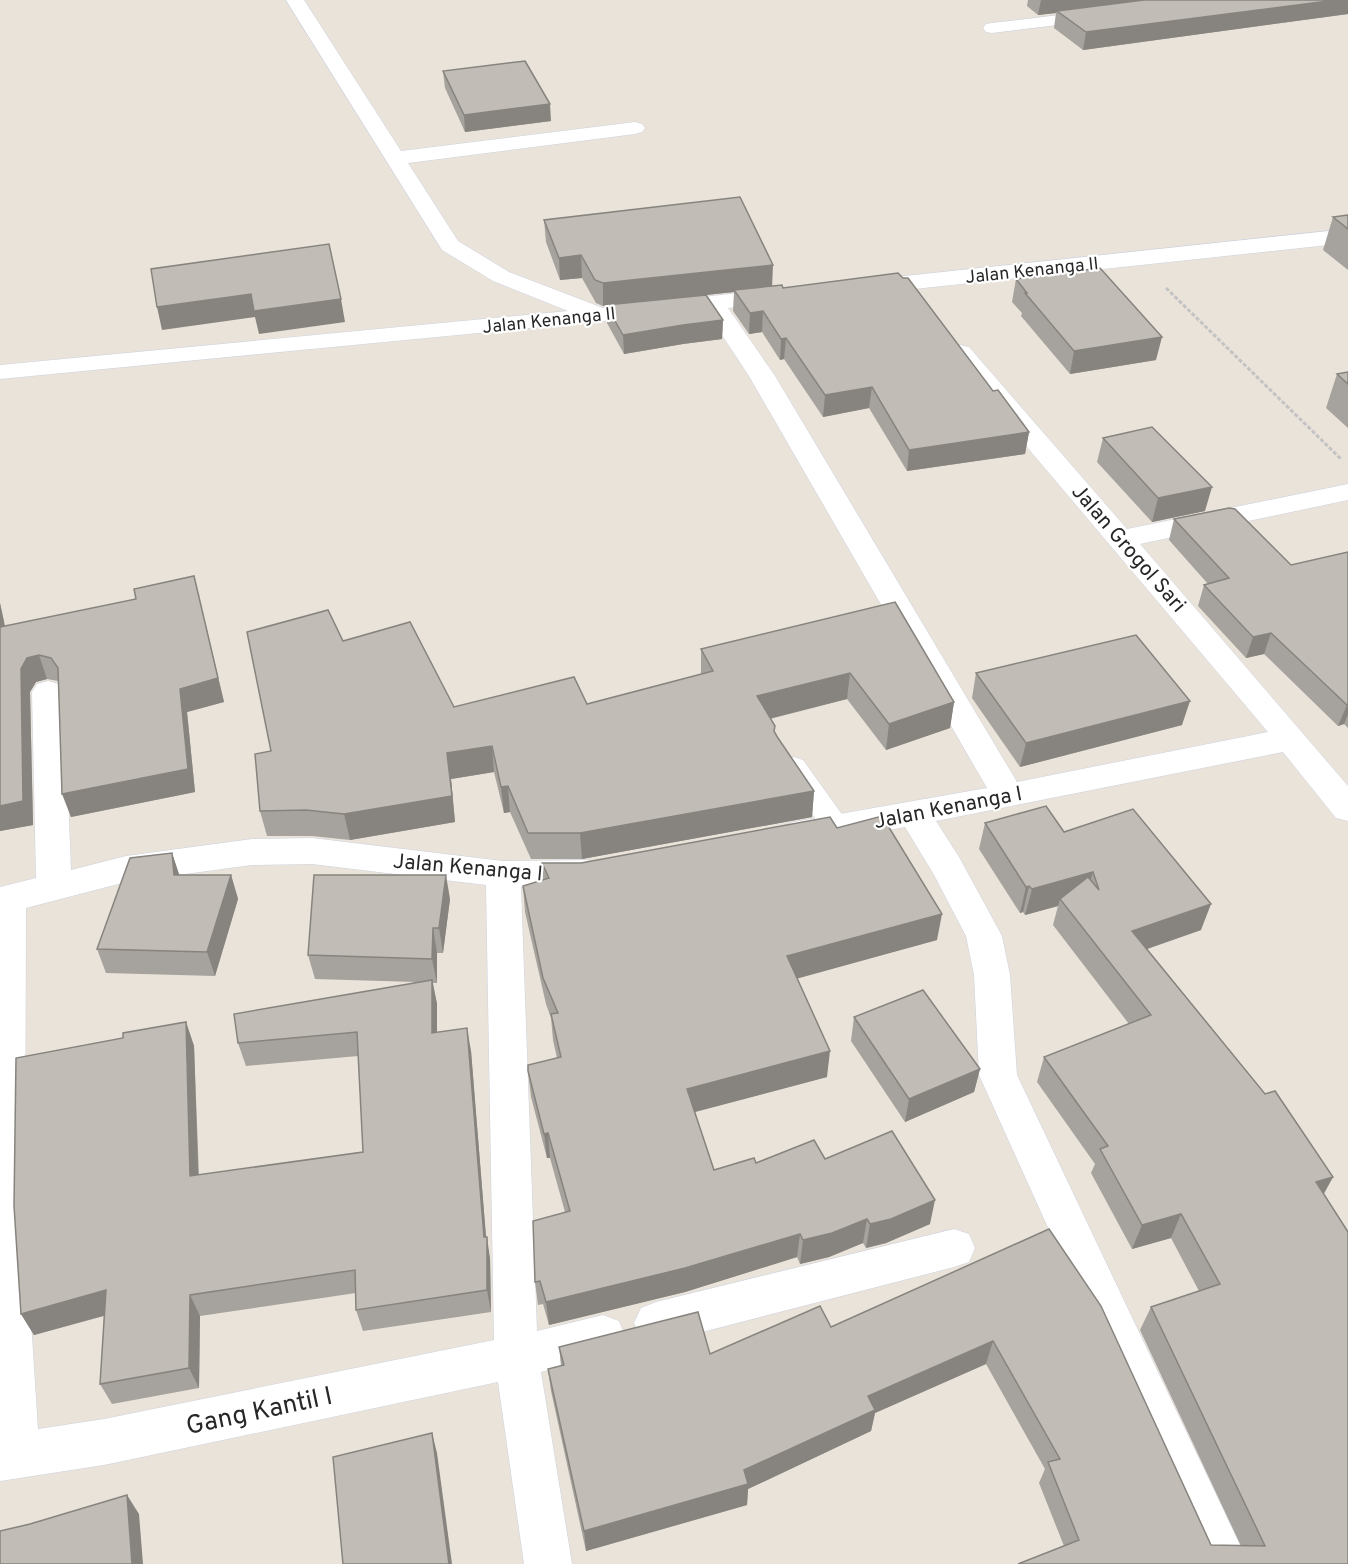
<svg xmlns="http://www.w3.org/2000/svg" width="1348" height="1564" font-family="Overpass,sans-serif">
<rect width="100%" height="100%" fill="#e9e3d9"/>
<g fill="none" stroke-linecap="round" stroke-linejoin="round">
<defs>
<polygon id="lane" points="794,757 803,760 846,820 850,827 846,834 836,837 826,834 785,774 781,767 785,760"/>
<g id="street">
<polygon points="286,0 304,0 401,151 635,122 642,124 645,128 642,132 635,134 408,163 458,241 509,272 603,308 776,289 784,291 788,296 784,301 728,308 775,376 1017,782 1268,732 951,357 948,352 951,347 960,345 969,347 1127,529 1348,484 1348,500 1140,544 1348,786 1348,821 1336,818 1283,752 936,821 959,857 1002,936 1010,975 1017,1075 1249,1564 1200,1564 979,1075 974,975 966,936 933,873 905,827 794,848 782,844 777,835 782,826 794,822 987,788 749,376 706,311 0,379 0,365 568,311 493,281 442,250"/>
<polygon points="1101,10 1107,11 1110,15 1107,19 992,33 986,32 983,28 986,24 992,23"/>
<polygon points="1348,229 1348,243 867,294 859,292 855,287 859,282 867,280"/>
<path d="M48,681L59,684L64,692L71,870L126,856L252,839L312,838L503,861L587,860L599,864L604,873L599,882L587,886L521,887L537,1331L603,1315L619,1321L625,1336L619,1351L603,1357L541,1372L572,1564H524L498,1382L104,1465L0,1481V887L36,878L32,692L37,684ZM312,864L486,885L494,1340L104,1419L38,1429L25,1228L26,908L126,882L252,865Z"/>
<polygon points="954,1229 969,1234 975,1248 969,1262 954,1267 656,1344 641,1338 634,1323 641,1308 656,1302"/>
</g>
</defs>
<use href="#lane" stroke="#ced1e0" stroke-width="1"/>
<use href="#street" stroke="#ced1e0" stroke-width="1"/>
<polyline stroke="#c3c3c3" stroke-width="3" stroke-dasharray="4 2" stroke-linecap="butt" points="1166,288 1341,459"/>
<use href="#lane" fill="#fff" fill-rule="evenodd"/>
<use href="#street" fill="#fff" fill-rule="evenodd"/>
</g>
<g fill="#a6a29d">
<polygon points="1028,0 1348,0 1348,14 1083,50 1054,28 1056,13 1038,15 1027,6"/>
<polygon points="443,71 551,121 465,132 445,88"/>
<polygon points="1348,215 1348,270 1323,250 1333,217"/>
<polygon points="544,220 772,286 783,288 993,391 1029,432 1025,454 907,471 869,408 823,417 784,359 780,360 762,332 749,334 733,311 734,292 667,299 723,320 722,339 683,344 624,354 607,323 606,305 603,306 596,303 582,278 560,280 546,242"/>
<polygon points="1016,279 1156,360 1070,374 1021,316 1022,313 1012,302"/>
<polygon points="1348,372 1348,428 1326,408 1337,374"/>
<polygon points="1103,438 1205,511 1152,522 1097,462"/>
<polygon points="1174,519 1291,565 1348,552 1348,728 1344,724 1338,726 1264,654 1246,658 1198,606 1204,585 1208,584 1169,540"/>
<polygon points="194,576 224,702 187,712 195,792 71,817 58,681 47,679 36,682 30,692 33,825 0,831 0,603 5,626 136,599"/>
<polygon points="895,602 954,702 950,728 886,750 847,699 770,719 775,733 814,791 812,817 582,859 531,859 510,812 504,813 494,772 451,779 455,822 350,840 312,836 267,836 260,811 271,751 343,641 454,707 587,704 701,674 701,649"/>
<polygon points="976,673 1182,725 1020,767 972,698"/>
<polygon points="985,823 1064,832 1201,930 1147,949 1333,1177 1323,1194 1348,1564 1064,1546 1039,1483 1045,1469 986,1364 875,1413 871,1431 748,1489 747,1505 586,1551 551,1391 548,1369 561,1366 559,1347 710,1354 831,1327 1049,1229 1211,1545 1241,1546 1140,1330 1151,1307 1199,1291 1171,1238 1132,1249 1091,1173 1095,1164 1037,1082 1044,1057 1129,1024 1053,925 1058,906 1025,915 1023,912 1020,913 979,849"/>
<polygon points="837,828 937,940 797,978 827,1077 695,1112 714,1170 756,1163 825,1159 930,1224 886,1243 866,1248 863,1243 829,1257 800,1264 797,1257 685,1292 549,1325 543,1304 538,1305 535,1282 565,1212 550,1158 547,1158 531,1097 528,1071 557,1058 553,1040 551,1018 546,1004 525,912 523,886 543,880 542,863 581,863"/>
<polygon points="172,853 179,875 231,875 238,899 215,976 106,973 97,949"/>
<polygon points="450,899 443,953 437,953 437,983 433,983 437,1004 437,1032 471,1051 486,1237 490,1259 491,1312 363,1331 356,1310 356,1293 200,1316 199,1388 112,1404 100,1384 104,1316 34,1335 21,1314 123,1038 186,1022 194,1046 199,1175 363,1152 358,1056 246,1066 238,1043 416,982 315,979 308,955"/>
<polygon points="854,1017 980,1069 974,1092 905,1122 851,1041"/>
</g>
<g fill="#87847f">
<polygon points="1041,0 1157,0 1057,11 1056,13 1038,15"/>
<polygon points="1336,0 1348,0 1348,14 1083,50 1086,32"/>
<polygon points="550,104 551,121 465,132 464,115"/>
<polygon points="581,255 582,278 560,280 559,258"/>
<polygon points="773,265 772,288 734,290 734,292 603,306 603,283"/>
<polygon points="251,294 341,299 345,322 259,334 255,317 162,330 157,307"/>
<polygon points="763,311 762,332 749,334 750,313"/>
<polygon points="723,320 722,339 683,344 624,354 623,335 683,325"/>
<polygon points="1162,337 1156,360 1070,374 1074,351"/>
<polygon points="786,338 784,359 780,360 781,339"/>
<polygon points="872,387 869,408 823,417 825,395"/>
<polygon points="1029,432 1025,454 907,471 909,450"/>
<polygon points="1212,487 1205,511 1152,522 1158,498"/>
<polygon points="194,576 224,702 187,712 195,792 71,817 62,794 180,689"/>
<polygon points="0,603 4,622 7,651 0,633"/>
<polygon points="1271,633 1264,654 1246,658 1253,637"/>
<polygon points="39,655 47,679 36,682 30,692 33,825 0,831 0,806 21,669 27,658"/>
<polygon points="850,673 847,699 756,722 757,696"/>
<polygon points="1190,701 1182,725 1020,767 1026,743"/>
<polygon points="954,702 950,728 886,750 889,724"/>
<polygon points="1347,705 1348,705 1348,714 1344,724 1338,726"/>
<polygon points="492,746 494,772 451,779 455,822 350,840 344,814 447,753"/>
<polygon points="508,786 510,812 504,813 501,787"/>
<polygon points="814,791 812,817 582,859 580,833"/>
<polygon points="172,853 180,877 174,875"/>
<polygon points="1093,872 1085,899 1060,899 1058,906 1025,915 1032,889"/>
<polygon points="231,875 238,899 215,976 207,952"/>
<polygon points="446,875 450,899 443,953 439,928"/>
<polygon points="1029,886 1023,912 1020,913 1026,887"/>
<polygon points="1211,904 1201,930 1124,957 1132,931"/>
<polygon points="942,914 937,940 785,982 787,956"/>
<polygon points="433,928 437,953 437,983 432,959"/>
<polygon points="432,980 437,1004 437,1056 432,1033"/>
<polygon points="186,1022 194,1046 199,1198 190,1176"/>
<polygon points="467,1028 471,1051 487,1249 487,1237 490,1259 491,1312 487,1290"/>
<polygon points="830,1051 827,1077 687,1114 687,1089"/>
<polygon points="980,1069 974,1092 905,1122 909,1099"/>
<polygon points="548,1133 550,1158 547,1158 544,1134"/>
<polygon points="1333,1177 1320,1201 1316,1182"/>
<polygon points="935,1200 930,1224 886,1243 866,1248 870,1224"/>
<polygon points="1181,1214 1171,1238 1132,1249 1142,1225"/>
<polygon points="867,1219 863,1243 829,1257 800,1264 803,1240"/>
<polygon points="800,1234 797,1257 685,1292 549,1325 546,1302"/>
<polygon points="106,1290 117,1312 34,1335 21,1314"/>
<polygon points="190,1295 200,1316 199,1388 189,1368"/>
<polygon points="993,1341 986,1364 875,1413 871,1431 748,1489 747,1505 586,1551 584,1531 744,1470 868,1396"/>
<polygon points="432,1433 437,1453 452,1564 449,1564"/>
<polygon points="127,1495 139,1514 143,1564 132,1564"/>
</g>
<g fill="#c1bcb6" stroke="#87847f" stroke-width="1.5">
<polygon points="1144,0 1336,0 1086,32 1057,11"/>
<polygon points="525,61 550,104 464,115 443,71"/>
<polygon points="740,197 773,265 603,283 595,280 581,255 559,258 544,220"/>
<polygon points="1348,215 1348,229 1333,217"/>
<polygon points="329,244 341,299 254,311 251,294 157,307 151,269"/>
<polygon points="1100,268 1162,337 1074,351 1025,293 1027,293 1016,279"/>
<polygon points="898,273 903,278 908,278 993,391 998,390 1029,432 909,450 872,387 825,395 786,338 781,339 763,311 750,313 734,290 782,285 783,288"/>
<polygon points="706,295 723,320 683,325 623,335 606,305"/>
<polygon points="1348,372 1348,384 1337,374"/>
<polygon points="1152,427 1212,487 1158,498 1103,438"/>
<polygon points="1229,508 1235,509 1291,565 1348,552 1348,705 1347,705 1271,633 1253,637 1204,585 1229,578 1174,519"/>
<polygon points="194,576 218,678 180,689 188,769 62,794 58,668 51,658 39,655 27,658 21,669 23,801 0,806 0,627 136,599 134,589"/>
<polygon points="895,602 954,702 889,724 850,673 757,696 775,726 774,731 778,738 814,791 580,833 528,833 508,786 501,787 492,746 447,753 452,796 344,814 306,810 260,811 255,754 271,751 247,632 328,610 343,641 410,622 454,707 574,677 587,704 713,671 701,649"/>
<polygon points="1136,635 1190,701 1026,743 976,673"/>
<polygon points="1046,806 1064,832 1133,809 1211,904 1132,931 1265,1094 1275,1091 1333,1177 1316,1182 1348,1232 1348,1564 1018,1564 1079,1540 1048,1462 1060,1459 993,1341 868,1396 875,1410 744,1470 748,1484 584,1531 548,1369 564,1365 559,1347 698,1312 710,1354 820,1306 831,1327 1049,1229 1101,1306 1211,1545 1265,1546 1151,1307 1220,1284 1181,1214 1142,1225 1100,1149 1108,1146 1044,1057 1151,1015 1060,899 1088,877 1099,890 1093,872 1032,889 1029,886 1026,887 985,823"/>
<polygon points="882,816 942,914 787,956 830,1051 687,1089 714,1170 754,1158 756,1163 814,1140 825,1159 892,1131 935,1200 891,1219 870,1224 867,1219 832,1233 803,1240 800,1234 685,1268 546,1302 540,1281 535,1282 533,1221 570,1211 548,1133 544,1134 528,1071 528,1065 561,1057 551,1014 558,1013 543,978 523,886 549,878 542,863 581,863 830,817 837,828"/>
<polygon points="172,853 174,875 231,875 207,952 97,949 130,858"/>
<polygon points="314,875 446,875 439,928 433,928 432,959 308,955"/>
<polygon points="432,980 432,1033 467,1028 484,1237 487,1237 487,1290 356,1310 355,1270 190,1295 189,1368 100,1384 106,1290 21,1314 14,1206 16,1058 123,1038 123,1033 186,1022 190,1176 363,1152 357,1032 238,1043 234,1014"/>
<polygon points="923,990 980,1069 909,1099 854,1017"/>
<polygon points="432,1433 449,1564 343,1564 333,1457"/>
<polygon points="127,1495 132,1564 0,1564 0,1531 30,1524"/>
</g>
<g text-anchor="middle" stroke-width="4.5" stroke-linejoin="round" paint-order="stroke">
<g font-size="18" fill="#272727" stroke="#fff">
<text transform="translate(1032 270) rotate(-6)" y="6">Jalan Kenanga II</text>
<text transform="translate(549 320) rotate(-6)" y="6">Jalan Kenanga II</text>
</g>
<g font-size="21" fill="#272727" stroke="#fff">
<text transform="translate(1129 548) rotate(49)" y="7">Jalan Grogol Sari</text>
<text transform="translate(948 807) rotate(-11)" y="7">Jalan Kenanga I</text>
<text transform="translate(468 867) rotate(5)" y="7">Jalan Kenanga I</text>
</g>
<g font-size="26" fill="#272727" stroke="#fff">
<text transform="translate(259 1410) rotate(-12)" y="9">Gang Kantil I</text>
</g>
</g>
</svg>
